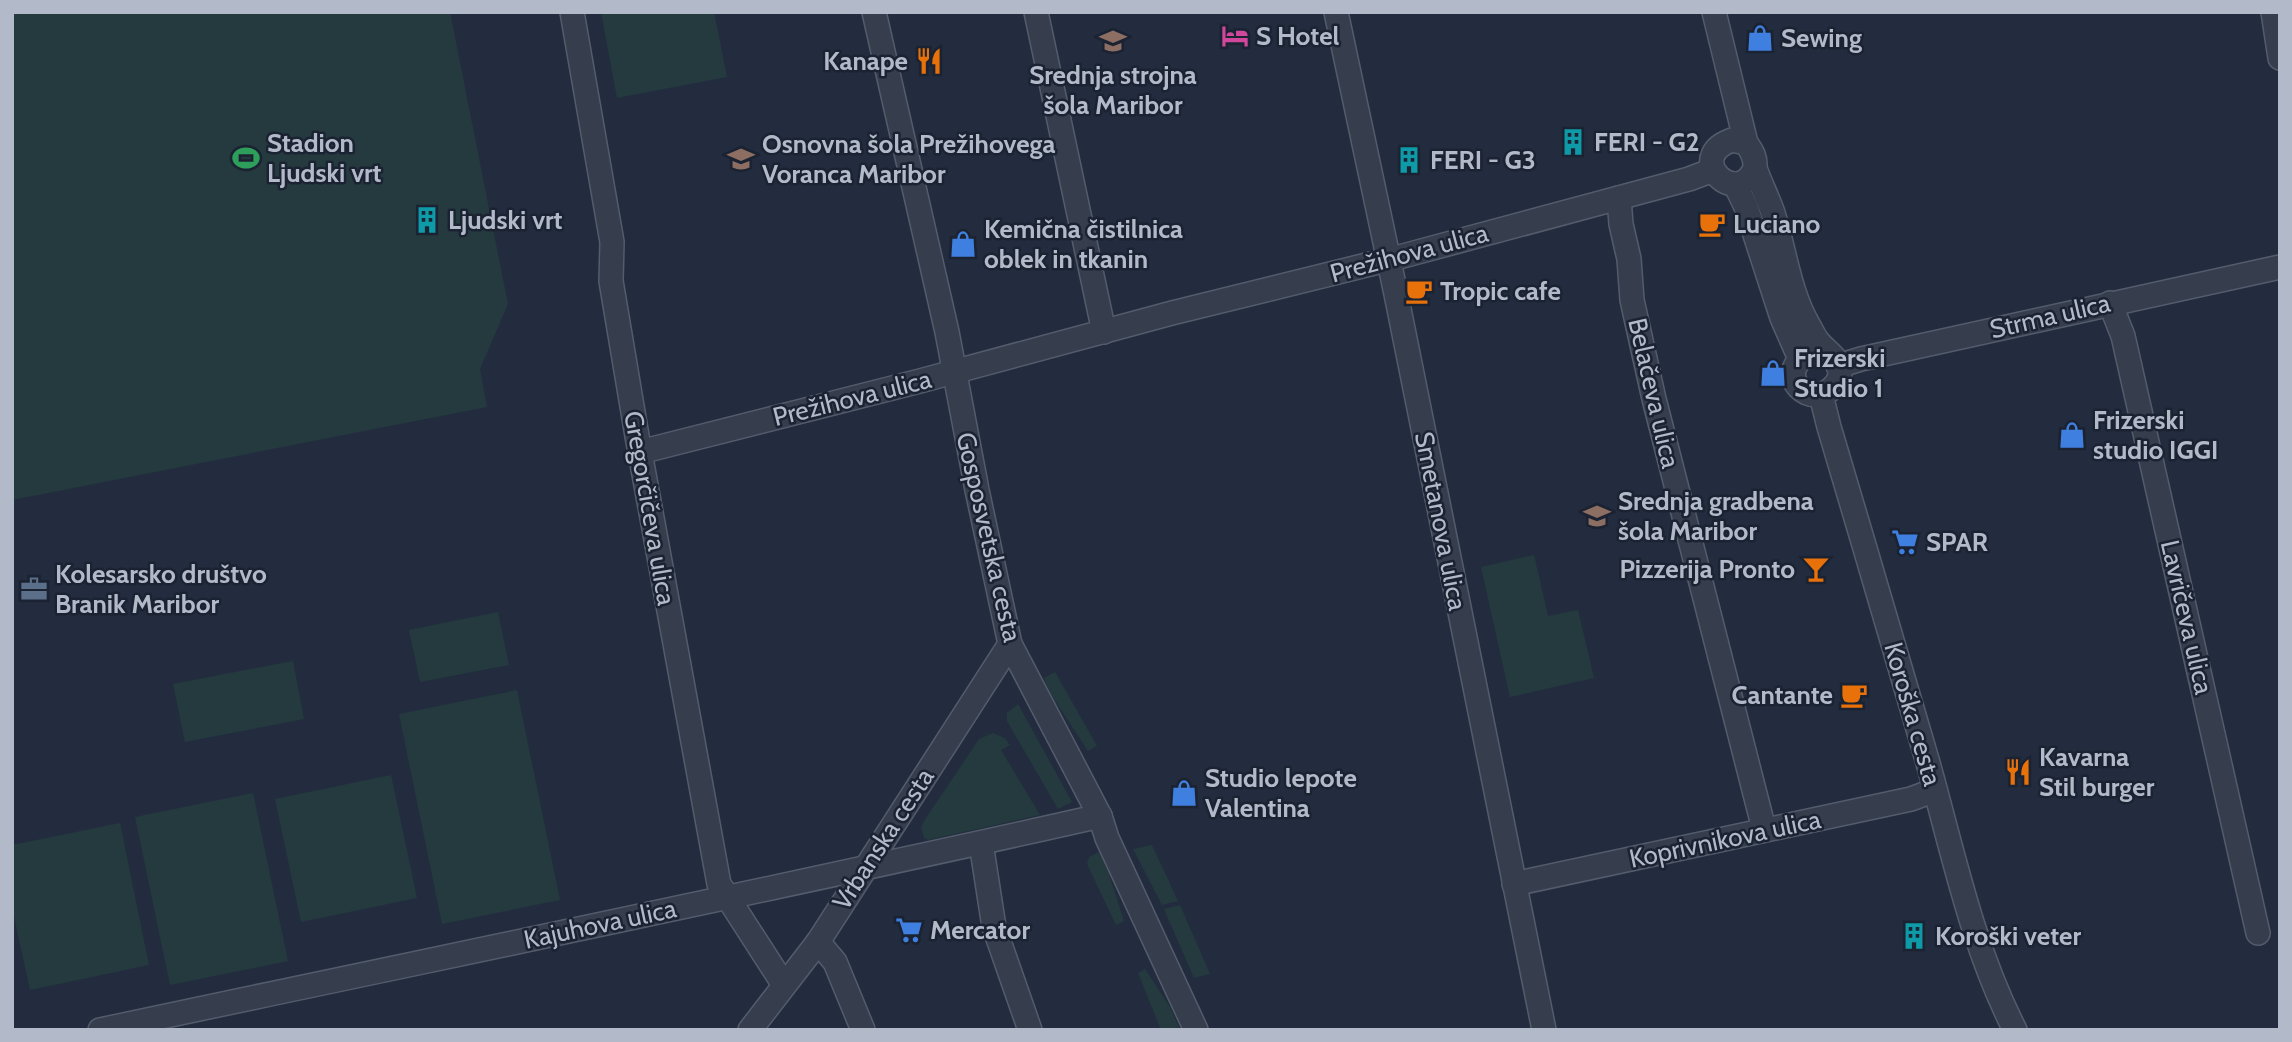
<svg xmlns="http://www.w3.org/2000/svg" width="2292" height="1042" font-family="Cabin,sans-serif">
<rect width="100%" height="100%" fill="#222c3e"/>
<g fill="#243a3f">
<polygon points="12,12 450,12 508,304 480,369 487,407 12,500"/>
<polygon points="601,12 714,12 727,77 617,98"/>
<polygon points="1534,555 1548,616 1578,610 1594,678 1510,697 1481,567"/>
<polygon points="498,612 509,665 420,682 409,630"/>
<polygon points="293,661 304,719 185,742 173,684"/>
<polygon points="1055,672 1097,746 1088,751 1050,693 1044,678"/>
<polygon points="517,690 560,900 442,924 399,714"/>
<polygon points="1018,704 1072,802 1058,809 1007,721 1007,713"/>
<polygon points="993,733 1005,738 1010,745 1001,750 1040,815 928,840 924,838 921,828 924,821 979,739"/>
<polygon points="391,775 417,898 301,922 275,799"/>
<polygon points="253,793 288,961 170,985 135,817"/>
<polygon points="120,823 149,965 30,990 12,907 12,845"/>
<polygon points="1152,845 1178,901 1162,905 1133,849"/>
<polygon points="1099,852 1109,874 1124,921 1116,925 1087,864 1089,857"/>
<polygon points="1180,905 1210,974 1194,978 1164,909"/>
<polygon points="1145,969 1170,1007 1180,1030 1161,1030 1138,973"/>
</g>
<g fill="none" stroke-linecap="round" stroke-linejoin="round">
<defs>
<g id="minor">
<polyline points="572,12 612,242 611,281 637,436 719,884 784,985"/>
<polyline points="874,12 947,332 977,490 1010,644 1100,816 1107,838 1196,1030"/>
<polyline points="1036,12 1104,332"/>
<polyline points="1336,12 1396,294 1544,1030"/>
<polyline points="1714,12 1746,143"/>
<polyline points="2273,12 2280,58"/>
<path d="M1755,168C1738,210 1682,158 1732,140L1746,143C1752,151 1756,158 1755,168C1760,183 1768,198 1773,213C1785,251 1789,292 1809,326C1812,331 1814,336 1817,340C1824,350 1838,357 1840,369C1842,386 1822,400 1807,393C1779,379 1799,346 1827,352"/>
<polyline points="1735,184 1746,207 1782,318 1800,359"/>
<polyline points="1619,198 1621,224 1629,259 1632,300 1654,399 1764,829"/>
<polyline points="2110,303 2123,336 2258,933"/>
<polyline points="1838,366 1861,359 2280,267"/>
<path d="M1821,395L1829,427C1862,539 1896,651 1928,763C1953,852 1972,946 2015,1030"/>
<polyline points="640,452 920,381 1172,313 1403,256 1689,179 1713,170"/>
<polyline points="981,843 994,927 1030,1030"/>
<polyline points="1514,884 1911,799 1935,790"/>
<polyline points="818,942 835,962 863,1030"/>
<path d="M100,1030C433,959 768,891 1100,816"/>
<polyline points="750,1030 818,942 1010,644"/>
</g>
</defs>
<use href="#minor" stroke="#545c6c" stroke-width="26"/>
<use href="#minor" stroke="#363e4e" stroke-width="23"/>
</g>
<defs>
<symbol id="hotel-bare" viewBox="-9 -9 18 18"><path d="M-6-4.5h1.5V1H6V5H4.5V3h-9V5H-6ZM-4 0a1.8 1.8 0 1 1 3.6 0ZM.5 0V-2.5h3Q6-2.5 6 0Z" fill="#d1479c" stroke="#1b2333" stroke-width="2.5" paint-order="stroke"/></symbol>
<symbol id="shop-bare" viewBox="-9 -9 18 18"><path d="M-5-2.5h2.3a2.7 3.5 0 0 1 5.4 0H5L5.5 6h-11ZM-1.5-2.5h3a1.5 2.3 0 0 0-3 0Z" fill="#3f7fe0" stroke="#1b2333" stroke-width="2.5" paint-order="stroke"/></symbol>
<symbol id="school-bare" viewBox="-9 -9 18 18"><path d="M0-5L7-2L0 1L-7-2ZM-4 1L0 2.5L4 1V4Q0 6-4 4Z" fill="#8d6e63" stroke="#1b2333" stroke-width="2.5" paint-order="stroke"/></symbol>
<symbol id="restaurant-bare" viewBox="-9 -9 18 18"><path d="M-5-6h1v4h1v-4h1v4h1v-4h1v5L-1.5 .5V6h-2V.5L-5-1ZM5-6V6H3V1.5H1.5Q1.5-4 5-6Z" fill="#e8710a" stroke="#1b2333" stroke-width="2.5" paint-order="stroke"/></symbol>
<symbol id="building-bare" viewBox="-9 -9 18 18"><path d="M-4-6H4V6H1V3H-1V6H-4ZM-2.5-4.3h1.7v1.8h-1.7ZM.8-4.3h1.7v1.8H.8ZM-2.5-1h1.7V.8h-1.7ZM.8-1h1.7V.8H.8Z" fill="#0f9aa8" stroke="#1b2333" stroke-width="2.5" paint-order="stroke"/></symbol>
<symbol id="stadium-bare" viewBox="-9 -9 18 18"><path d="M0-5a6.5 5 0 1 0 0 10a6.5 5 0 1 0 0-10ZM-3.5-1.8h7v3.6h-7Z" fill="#2e9e5b" stroke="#1b2333" stroke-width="2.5" paint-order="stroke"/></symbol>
<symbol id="cafe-bare" viewBox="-9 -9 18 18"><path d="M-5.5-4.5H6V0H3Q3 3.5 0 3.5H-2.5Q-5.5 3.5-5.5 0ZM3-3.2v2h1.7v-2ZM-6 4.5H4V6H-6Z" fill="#e8710a" stroke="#1b2333" stroke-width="2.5" paint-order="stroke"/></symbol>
<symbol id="supermarket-bare" viewBox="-9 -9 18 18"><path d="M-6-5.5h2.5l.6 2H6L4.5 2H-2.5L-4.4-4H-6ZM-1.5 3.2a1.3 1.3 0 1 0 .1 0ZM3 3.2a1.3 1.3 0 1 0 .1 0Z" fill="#3f7fe0" stroke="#1b2333" stroke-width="2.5" paint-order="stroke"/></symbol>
<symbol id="bar-bare" viewBox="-9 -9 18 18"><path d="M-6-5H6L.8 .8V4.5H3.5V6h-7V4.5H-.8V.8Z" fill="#e8710a" stroke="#1b2333" stroke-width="2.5" paint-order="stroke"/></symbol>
<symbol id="office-bare" viewBox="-9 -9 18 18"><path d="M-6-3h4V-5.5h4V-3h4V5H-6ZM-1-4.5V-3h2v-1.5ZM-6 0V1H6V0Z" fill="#5c6f8a" stroke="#1b2333" stroke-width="2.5" paint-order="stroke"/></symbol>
</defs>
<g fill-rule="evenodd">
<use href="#hotel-bare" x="1216" y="17" width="38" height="38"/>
<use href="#shop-bare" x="1741" y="19" width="38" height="38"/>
<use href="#school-bare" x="1094" y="22" width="38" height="38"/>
<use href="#restaurant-bare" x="910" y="42" width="38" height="38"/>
<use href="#building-bare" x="1554" y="123" width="38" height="38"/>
<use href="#stadium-bare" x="227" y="139" width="38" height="38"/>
<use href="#school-bare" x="722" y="140" width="38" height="38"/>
<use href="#building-bare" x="1390" y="141" width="38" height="38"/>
<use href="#building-bare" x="408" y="201" width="38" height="38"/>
<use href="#cafe-bare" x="1693" y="205" width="38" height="38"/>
<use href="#shop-bare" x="944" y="225" width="38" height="38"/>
<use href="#cafe-bare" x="1400" y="272" width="38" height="38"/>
<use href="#shop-bare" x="1754" y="354" width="38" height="38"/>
<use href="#shop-bare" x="2053" y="416" width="38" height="38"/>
<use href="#school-bare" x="1578" y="497" width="38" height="38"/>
<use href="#supermarket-bare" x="1886" y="523" width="38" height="38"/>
<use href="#bar-bare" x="1797" y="550" width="38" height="38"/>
<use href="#office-bare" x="15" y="570" width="38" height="38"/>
<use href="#cafe-bare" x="1835" y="676" width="38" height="38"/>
<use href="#restaurant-bare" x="1999" y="753" width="38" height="38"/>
<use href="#shop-bare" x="1165" y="774" width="38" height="38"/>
<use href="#supermarket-bare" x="890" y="911" width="38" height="38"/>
<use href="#building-bare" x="1895" y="917" width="38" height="38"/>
</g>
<g text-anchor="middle" stroke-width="5" stroke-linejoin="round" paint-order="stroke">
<g font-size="26" font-weight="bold" fill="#b2b9c9" stroke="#1b2333" text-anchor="start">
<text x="1256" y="45">S Hotel</text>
<text x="1781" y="47">Sewing</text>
<text x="908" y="70" text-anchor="end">Kanape</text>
<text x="1113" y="84" text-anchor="middle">Srednja strojna<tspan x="1113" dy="30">šola Maribor</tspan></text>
<text x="1594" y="151">FERI - G2</text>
<text x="267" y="152">Stadion<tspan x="267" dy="30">Ljudski vrt</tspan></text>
<text x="762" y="153">Osnovna šola Prežihovega<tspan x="762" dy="30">Voranca Maribor</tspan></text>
<text x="1430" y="169">FERI - G3</text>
<text x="448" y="229">Ljudski vrt</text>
<text x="1733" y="233">Luciano</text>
<text x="984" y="238">Kemična čistilnica<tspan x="984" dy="30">oblek in tkanin</tspan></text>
<text x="1440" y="300">Tropic cafe</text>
<text x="1794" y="367">Frizerski<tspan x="1794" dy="30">Studio 1</tspan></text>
<text x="2093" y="429">Frizerski<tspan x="2093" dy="30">studio IGGI</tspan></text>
<text x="1618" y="510">Srednja gradbena<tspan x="1618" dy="30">šola Maribor</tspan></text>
<text x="1926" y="551">SPAR</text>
<text x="1795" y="578" text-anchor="end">Pizzerija Pronto</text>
<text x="55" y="583">Kolesarsko društvo<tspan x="55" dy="30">Branik Maribor</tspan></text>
<text x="1833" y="704" text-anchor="end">Cantante</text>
<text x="2039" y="766">Kavarna<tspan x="2039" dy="30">Stil burger</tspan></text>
<text x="1205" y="787">Studio lepote<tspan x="1205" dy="30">Valentina</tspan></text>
<text x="930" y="939">Mercator</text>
<text x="1935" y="945">Koroški veter</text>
</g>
<g font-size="26" fill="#b2b9c9" stroke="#1b2333">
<text transform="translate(1409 253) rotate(-15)" y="9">Prežihova ulica</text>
<text transform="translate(2050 316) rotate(-13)" y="9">Strma ulica</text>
<text transform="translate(1654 393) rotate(77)" y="9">Belačeva ulica</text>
<text transform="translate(852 398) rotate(-14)" y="9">Prežihova ulica</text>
<text transform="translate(650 508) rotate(80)" y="9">Gregorčičeva ulica</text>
<text transform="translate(1441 521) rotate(79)" y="9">Smetanova ulica</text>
<text transform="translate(989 537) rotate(77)" y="9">Gosposvetska cesta</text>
<text transform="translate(2187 617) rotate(77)" y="9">Lavričeva ulica</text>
<text transform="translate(1913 714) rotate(74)" y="9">Koroška cesta</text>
<text transform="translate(883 839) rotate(-57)" y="9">Vrbanska cesta</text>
<text transform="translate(1725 839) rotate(-12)" y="9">Koprivnikova ulica</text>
<text transform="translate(600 924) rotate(-12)" y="9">Kajuhova ulica</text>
</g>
</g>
<rect width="2292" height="1042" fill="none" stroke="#b2b9c9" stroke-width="28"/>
</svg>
